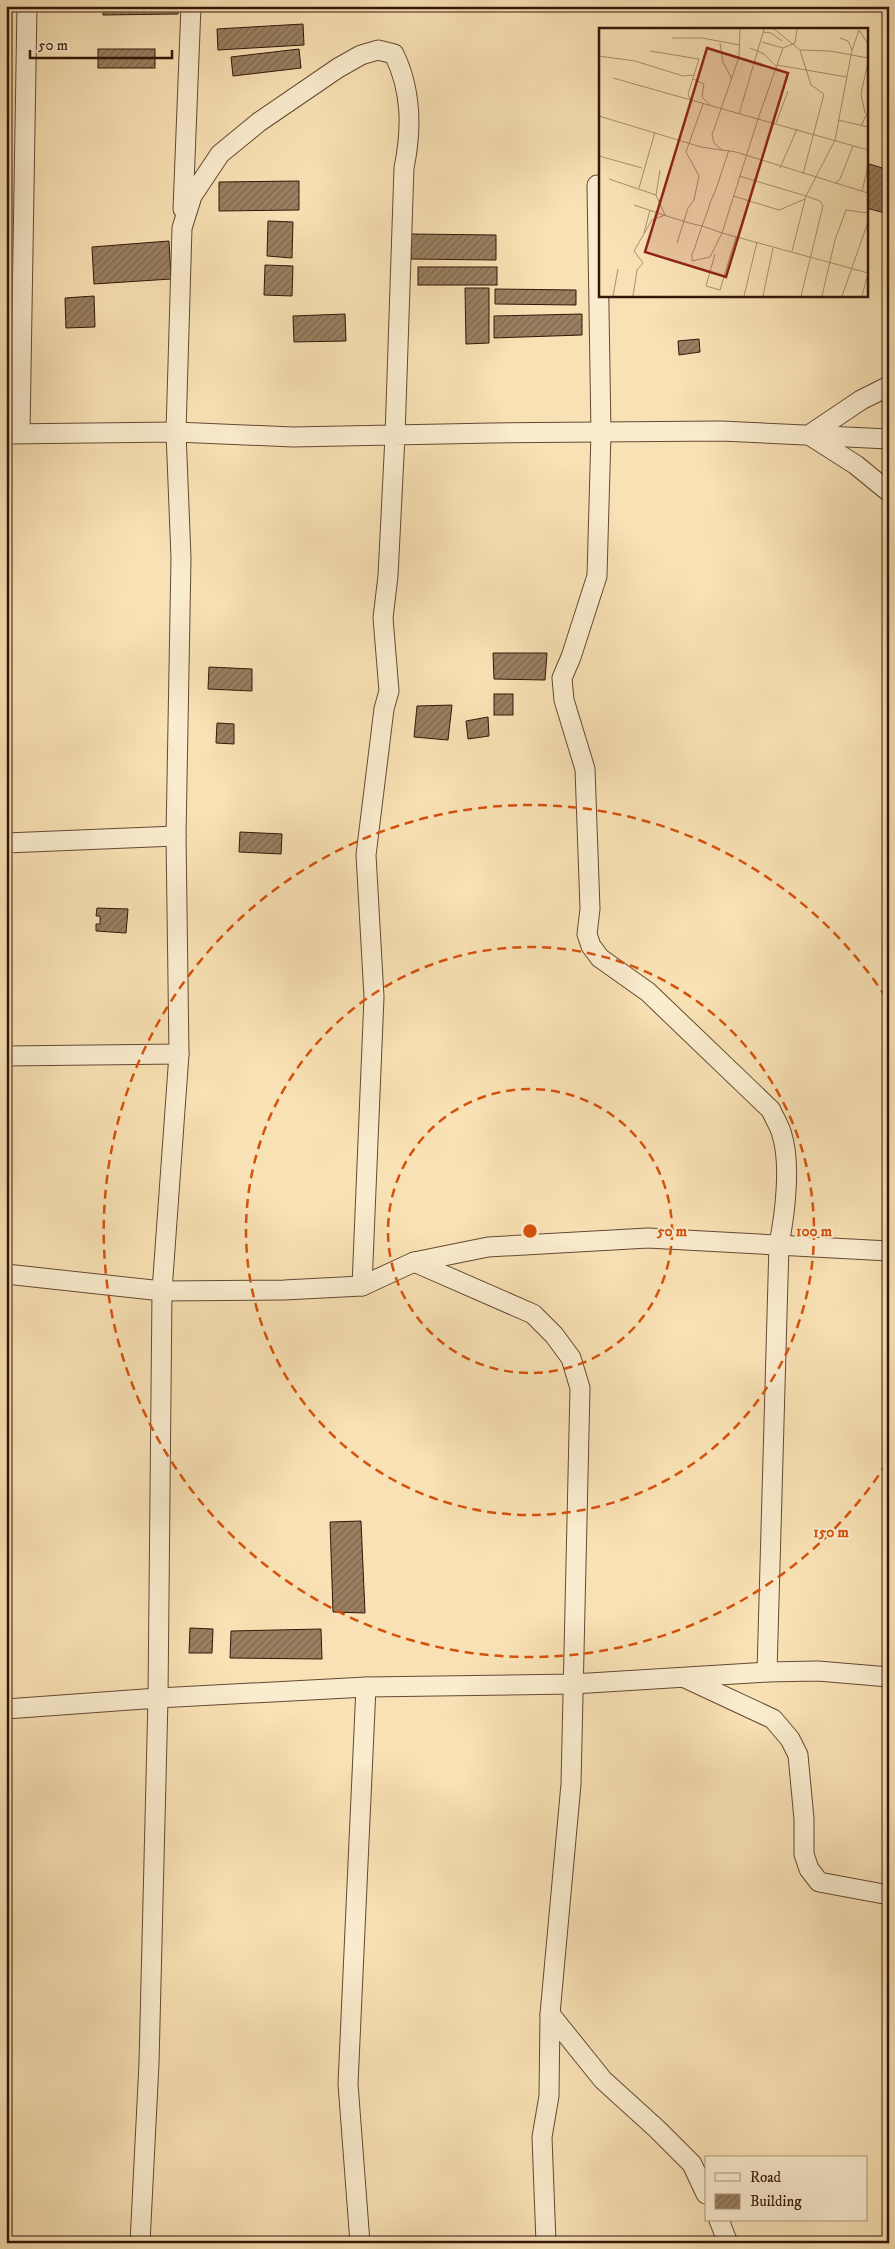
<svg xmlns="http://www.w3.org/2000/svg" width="895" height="2249" font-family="'IM FELL DW Pica',serif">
<defs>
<pattern id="building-hatch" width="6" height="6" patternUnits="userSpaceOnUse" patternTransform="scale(1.25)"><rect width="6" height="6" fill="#9a8061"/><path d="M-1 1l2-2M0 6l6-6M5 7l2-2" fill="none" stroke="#7e684e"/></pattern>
</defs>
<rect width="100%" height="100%" fill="#f8e1b4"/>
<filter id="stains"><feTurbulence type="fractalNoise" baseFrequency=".004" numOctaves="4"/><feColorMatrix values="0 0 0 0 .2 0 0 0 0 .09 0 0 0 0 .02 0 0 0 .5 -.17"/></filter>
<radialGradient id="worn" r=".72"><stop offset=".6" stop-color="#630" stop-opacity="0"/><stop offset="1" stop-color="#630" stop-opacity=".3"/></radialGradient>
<g fill="url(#building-hatch)" stroke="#341608">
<polygon points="103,6 178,6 178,14 103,15"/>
<polygon points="303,24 304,45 218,50 217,29"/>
<rect x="98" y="49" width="57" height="19"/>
<polygon points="299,49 301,68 233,76 231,57"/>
<polygon points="866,163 889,170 889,214 866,208"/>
<polygon points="299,181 299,210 219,211 219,182"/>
<polygon points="268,221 293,222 292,258 267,256"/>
<polygon points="411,234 496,235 496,260 411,259"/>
<polygon points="169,241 171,279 94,284 92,247"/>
<polygon points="265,265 293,266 292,296 264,295"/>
<rect x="418" y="267" width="79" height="18"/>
<polygon points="465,288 489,288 489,343 466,344"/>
<polygon points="495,289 576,290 576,305 495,304"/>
<polygon points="94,296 95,327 66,328 65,298"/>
<polygon points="345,314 346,341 294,342 293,316"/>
<polygon points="582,314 582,335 494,338 494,316"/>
<polygon points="699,339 700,352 679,355 678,341"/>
<polygon points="493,653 547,653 545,680 494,679"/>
<polygon points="209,667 252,669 252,691 208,689"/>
<rect x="494" y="694" width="19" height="21"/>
<polygon points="452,705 448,740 414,737 417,706"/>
<polygon points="488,717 489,736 468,739 466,721"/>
<polygon points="217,723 234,724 234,744 216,743"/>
<polygon points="240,832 282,834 281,854 239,852"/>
<polygon points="97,908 128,909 126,933 96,931 96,924 100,924 100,916 96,916"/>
<polygon points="361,1521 365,1613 333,1612 330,1522"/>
<polygon points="190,1628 213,1629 212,1653 189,1653"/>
<polygon points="321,1629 322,1659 230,1658 231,1631"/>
</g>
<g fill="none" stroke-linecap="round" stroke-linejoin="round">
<defs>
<g id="street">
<path d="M597,185L601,433L597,576L571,657L562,678L564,700L585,769L590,909L587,934L591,946L600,958L648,992L771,1110C774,1118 780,1126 782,1135C791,1164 785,1214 779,1244L767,1672"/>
<polyline points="183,209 191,6"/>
<polyline points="889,386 861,400 809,435 856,465 889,492"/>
<polyline points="20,433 27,6"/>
<polyline points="6,434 176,432 181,558 176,836 179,1054 162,1291 158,1698 366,1687 573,1684 767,1672 818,1671 889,1677"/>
<polyline points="6,843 176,836"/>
<polyline points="6,1056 179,1054"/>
<polyline points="414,1262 533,1314 554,1335 571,1358 580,1388 571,1784 550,2014 549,2096 542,2137 546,2243"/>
<polyline points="6,1274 162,1291 284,1290 362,1286 414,1262 488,1247 648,1238 889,1251"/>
<path d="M362,1286L374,997L366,855L384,709L389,691L383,618L388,576L395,436L404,168C412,129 412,91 394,54L378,50L361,55L338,68L259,122L220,154L192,196L182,228L176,432L293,437L492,433L721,431L889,439"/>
<polyline points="685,1678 773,1719 790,1739 798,1755 804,1819 804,1854 809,1869 819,1882 889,1895"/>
<polyline points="6,1709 158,1698 149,2063 140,2243"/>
<polyline points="550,2014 603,2080 657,2129 692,2164 706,2194"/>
<polyline points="719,2220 728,2243"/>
<polyline points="360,2243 348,2084 366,1687"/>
</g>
</defs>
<use href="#street" stroke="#654933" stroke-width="21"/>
<use href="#street" stroke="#faecce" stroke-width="19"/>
</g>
<g fill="none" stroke="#d6520c" stroke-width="2.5" stroke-dasharray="9 6">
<circle cx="530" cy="1231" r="142"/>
<circle cx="530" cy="1231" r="284"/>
<path d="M887 1463A426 426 0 1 1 887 999"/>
</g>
<g transform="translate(599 28)">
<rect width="269" height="269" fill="#f8e1b4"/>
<path fill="none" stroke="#aa906f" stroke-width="1" d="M175,1L201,22L212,57L225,66L204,146M260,2L269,16M164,4L172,5L183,13M73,10H103L141,17M241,10L249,13L253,22M163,14L184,20M121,15L124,34L133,51M151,20L165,26L177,38M201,22L231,23L269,30M51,23L100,31L89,66L91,71M0,28L36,33L84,48L96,47M178,37L184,20L196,15L198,1M248,49L178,37L159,91L269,122M14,50L159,91L123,205L269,245M94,51L105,56L103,69L111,77M266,85L262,66L269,34M140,86L165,1M0,88L102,119L137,124L269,165M239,92L269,99M177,95L189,63M262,98L269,83M124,123L115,115L113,107L140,29L141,1M0,128L43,140M181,140L198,101M140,148L207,168L193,223M10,151L57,167L66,187L53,192L35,223L44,235L38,242L34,268M236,156L241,151L254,118M40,160L56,104M263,163L269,138M57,167L61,142M134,168L180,182L206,171M35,177L74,190L94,196L103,198L112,201L123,205L111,229L93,233V226L95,222L103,198L109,182L111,175L117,161L130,122M45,205L51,182M78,215L89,180L95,172L100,148L87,124L104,76M116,226L107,258L121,262L137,209M14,268L19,241M145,268L158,214M164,268L174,220M202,268L224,178L221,173L207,168L236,112L253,22L260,2M223,268L236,212L247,182L269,185M243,268L269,194M263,268L269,245"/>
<path fill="#8f2418" fill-opacity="0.15" stroke="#8f2418" stroke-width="2.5" d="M108,20L189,45L127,249L46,224Z"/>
<rect width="269" height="269" fill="none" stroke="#341608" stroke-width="2.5"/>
</g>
<circle cx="530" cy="1231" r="8" fill="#d6520c" stroke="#faecce" stroke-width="2.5"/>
<g font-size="15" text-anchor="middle" font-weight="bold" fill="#d6520c" stroke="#faecce" stroke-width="4" stroke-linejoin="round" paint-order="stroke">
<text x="672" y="1236">50 m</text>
<text x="814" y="1236">100 m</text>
<text x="831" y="1537">150 m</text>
</g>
<rect width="895" height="2249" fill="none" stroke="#f8e1b4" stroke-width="25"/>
<rect x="8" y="8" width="880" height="2234" fill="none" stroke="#341608" stroke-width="2.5"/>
<rect x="12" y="12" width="870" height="2224" fill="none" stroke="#341608"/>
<rect x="705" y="2156" width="162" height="65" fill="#faecce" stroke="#ab967f"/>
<rect x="715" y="2173" width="25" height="8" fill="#faecce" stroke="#ab967f"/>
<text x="750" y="2182" font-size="15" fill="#341608">Road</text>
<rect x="715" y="2194" width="25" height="15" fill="url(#building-hatch)" stroke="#ab967f"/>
<text x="750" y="2206" font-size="15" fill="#341608">Building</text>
<path d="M30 50v8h142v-8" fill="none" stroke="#341608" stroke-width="2.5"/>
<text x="38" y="50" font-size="15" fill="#341608" stroke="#faecce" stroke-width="4" paint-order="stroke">50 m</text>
<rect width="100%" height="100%" filter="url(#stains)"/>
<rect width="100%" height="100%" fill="url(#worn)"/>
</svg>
